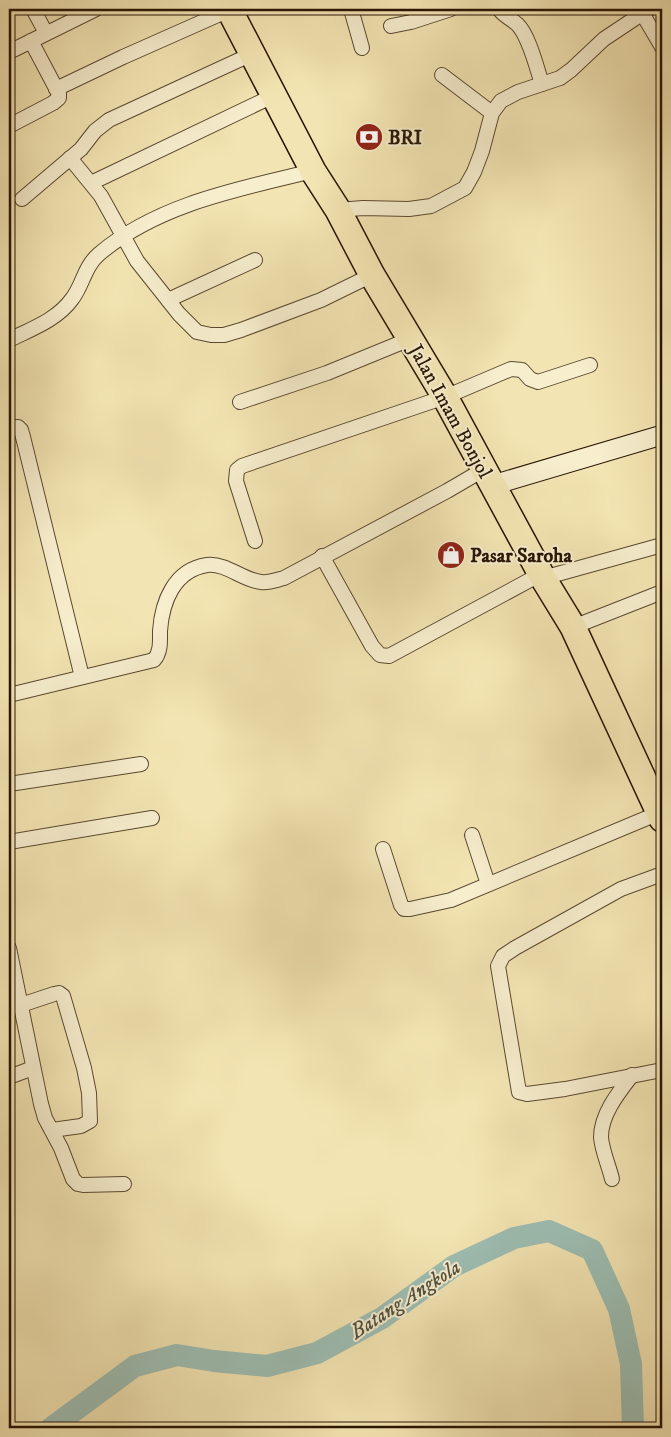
<svg xmlns="http://www.w3.org/2000/svg" width="671" height="1437" font-family="'IM FELL DW Pica',serif">
<rect width="100%" height="100%" fill="#f3e5b3"/>
<filter id="stains"><feTurbulence type="fractalNoise" baseFrequency=".004" numOctaves="4"/><feColorMatrix values="0 0 0 0 .2 0 0 0 0 .09 0 0 0 0 .02 0 0 0 .5 -.17"/></filter>
<radialGradient id="worn" r=".72"><stop offset=".6" stop-color="#630" stop-opacity="0"/><stop offset="1" stop-color="#630" stop-opacity=".3"/></radialGradient>
<g fill="none" stroke-linecap="round" stroke-linejoin="round">
<polyline stroke="#9dbeb3" stroke-width="22" points="51,1428 135,1366 177,1355 214,1361 267,1366 317,1353 382,1318 454,1266 514,1238 549,1231 592,1250 619,1309 631,1364 633,1428"/>
<defs>
<g id="street">
<polyline points="33,9 46,33"/>
<polyline points="351,9 362,48"/>
<path d="M499,9C504,16 510,18 517,24C529,35 537,69 542,84"/>
<polyline points="642,13 662,47"/>
<polyline points="391,26 411,22 451,9"/>
<polyline points="9,52 96,9"/>
<polyline points="442,75 492,113"/>
<polyline points="56,89 123,57 229,10"/>
<polyline points="9,126 53,103 59,98 59,94 31,41"/>
<polyline points="70,158 101,196 137,261 179,314 197,332 211,335 224,335 241,330 321,300 372,275"/>
<polyline points="91,183 273,96"/>
<polyline points="22,199 81,149 95,131 109,120 252,54"/>
<polyline points="338,210 363,208 409,209 431,206 465,188 474,172 482,151 492,113 501,101 518,92 560,78 571,70 604,39 649,9"/>
<polyline points="168,300 255,260"/>
<path d="M9,340C31,329 57,320 72,299C83,285 84,267 99,254C158,204 239,189 313,171"/>
<polyline points="240,402 327,373 410,339"/>
<polyline points="9,428 18,427 21,430 23,437 82,677"/>
<polyline points="255,541 236,481 237,470 242,466 445,397 511,369 522,370 530,379 538,382 590,365"/>
<polyline points="322,556 372,646 380,655 389,656 541,574"/>
<polyline points="543,578 662,545"/>
<polyline points="573,627 662,592"/>
<path d="M9,695L154,660C161,652 160,641 160,631C162,602 174,570 207,565C227,563 242,580 261,582C269,583 276,580 284,578L447,491L483,470"/>
<polyline points="9,784 141,764"/>
<polyline points="472,835 488,884"/>
<polyline points="9,842 152,818"/>
<polyline points="383,849 401,905 404,909 410,909 451,900 659,813"/>
<polyline points="662,874 621,889 515,948 503,956 498,966 519,1092 527,1094 565,1089 662,1070"/>
<polyline points="9,948 41,1104 45,1118 61,1148 73,1179 78,1184 83,1185 124,1184"/>
<polyline points="21,1005 54,994 59,993 63,996 84,1068 89,1093 90,1121 81,1126 52,1130"/>
<polyline points="9,1077 33,1068"/>
<path d="M612,1179C609,1166 602,1151 601,1137C601,1114 619,1092 632,1075"/>
</g>
<polyline id="secondary" points="493,485 662,435"/>
<polyline id="highway" points="229,9 313,171 338,210 372,275 445,397 543,578 573,627 662,819"/>
</defs>
<use href="#street" stroke="#5a4930" stroke-width="16"/>
<use href="#secondary" stroke="#271504" stroke-width="21"/>
<use href="#highway" stroke="#271504" stroke-width="28"/>
<use href="#street" stroke="#f7eece" stroke-width="14"/>
<use href="#secondary" stroke="#f7eece" stroke-width="19"/>
<use href="#highway" stroke="#f3e5b3" stroke-width="25"/>
</g>
<defs>
<symbol id="bank-disc" viewBox="-11 -11 22 22"><circle r="9.5" fill="#8f2418" stroke="#f7eece"/><path d="M-6-4H6V4H-6ZM0-2.3a2.3 2.3 0 1 0 0 4.6a2.3 2.3 0 1 0 0-4.6Z" fill="#fff"/></symbol>
<symbol id="shop-disc" viewBox="-11 -11 22 22"><circle r="9.5" fill="#8f2418" stroke="#f7eece"/><path d="M-5-2.5h2.3a2.7 3.5 0 0 1 5.4 0H5L5.5 6h-11ZM-1.5-2.5h3a1.5 2.3 0 0 0-3 0Z" fill="#fff"/></symbol>
</defs>
<g fill-rule="evenodd">
<use href="#bank-disc" x="353" y="121" width="32" height="32"/>
<use href="#shop-disc" x="435" y="539" width="32" height="32"/>
</g>
<g text-anchor="middle" stroke-width="4" stroke-linejoin="round" paint-order="stroke">
<g font-size="20" font-weight="bold" fill="#271504" stroke="#f7eece" text-anchor="start">
<text x="388" y="144">BRI</text>
<text x="470" y="562">Pasar Saroha</text>
</g>
<g font-size="20" fill="#271504" stroke="#f7eece">
<text transform="translate(451 411) rotate(61)" y="7">Jalan Imam Bonjol</text>
</g>
<g font-size="21" font-style="italic" fill="#505041" stroke="#f7eece">
<text transform="translate(405 1299) rotate(-33)" y="7">Batang Angkola</text>
</g>
</g>
<rect width="671" height="1437" fill="none" stroke="#f3e5b3" stroke-width="30"/>
<rect x="10" y="10" width="651" height="1417" fill="none" stroke="#271504" stroke-width="2.5"/>
<rect x="15" y="15" width="641" height="1407" fill="none" stroke="#271504"/>
<rect width="100%" height="100%" filter="url(#stains)"/>
<rect width="100%" height="100%" fill="url(#worn)"/>
</svg>
